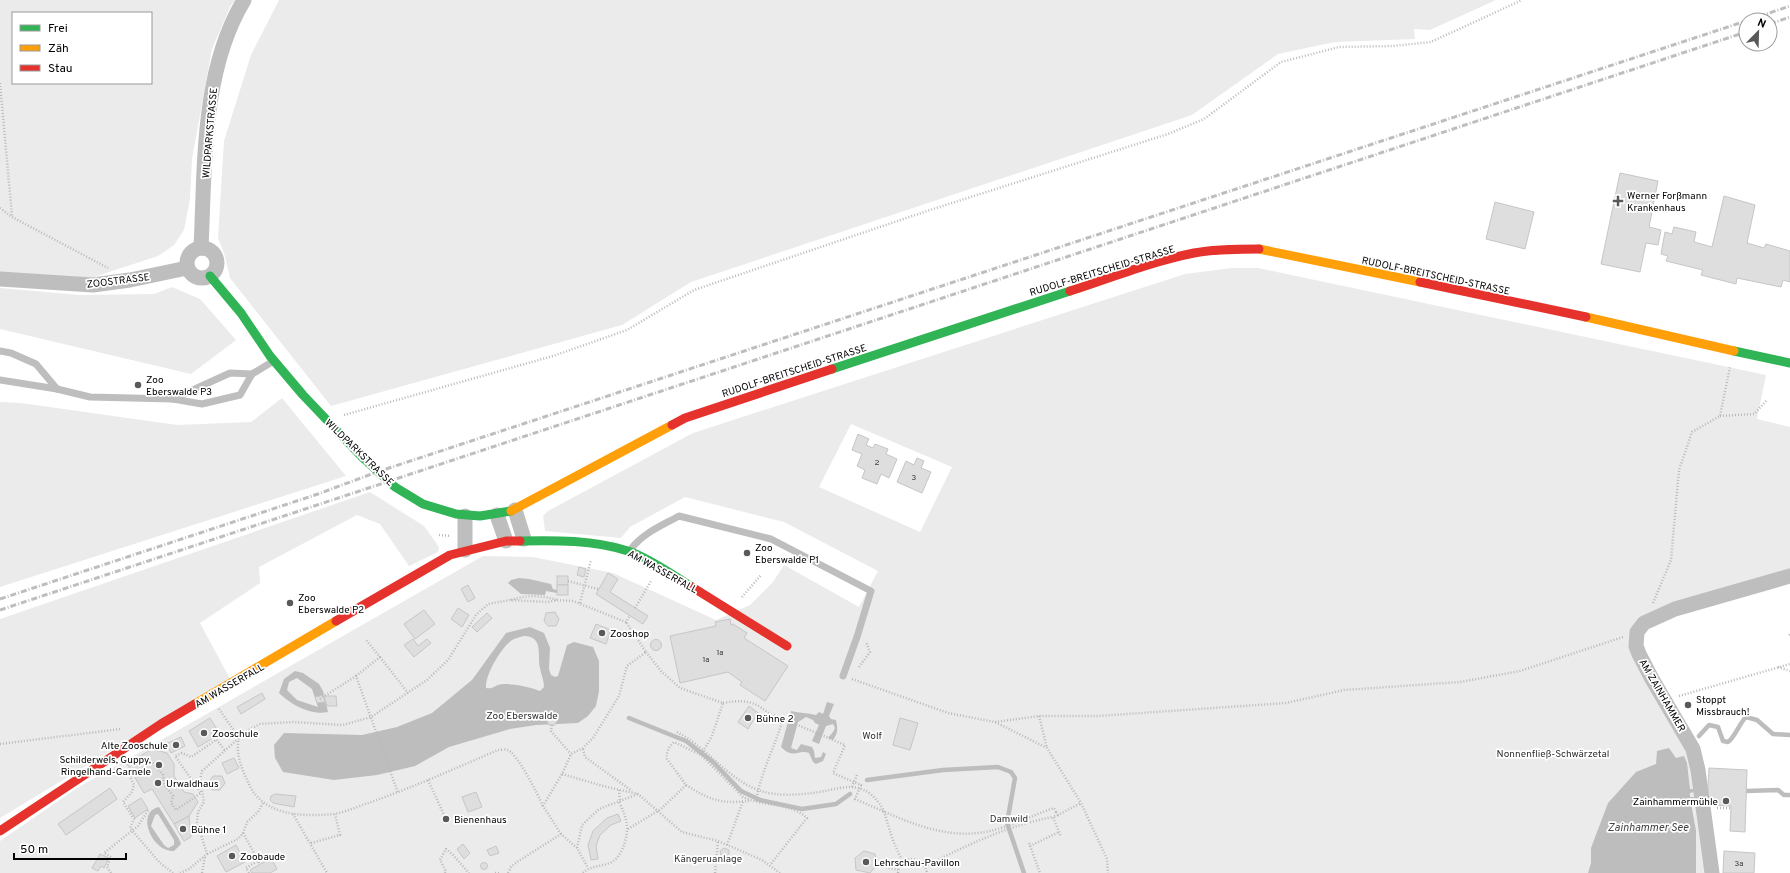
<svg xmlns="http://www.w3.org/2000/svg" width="1790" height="873" font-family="Overpass,sans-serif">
<rect width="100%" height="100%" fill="#fff"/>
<g fill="#ebebeb" fill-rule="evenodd">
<path d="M0,0H235L230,7L212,49L192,159L190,199L184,230L174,245L158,256L91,278L0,272ZM13,13H151V83H13Z"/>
<polygon points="279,0 1496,0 1430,30 1414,29 1415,39 1335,42 1278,54 1192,115 691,282 622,325 331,406 230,278 224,253 218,238 224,141 251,55"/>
<path d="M1232,268H1258L1766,375L1757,419L1790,427V573L1632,631L1691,756L1707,873H0V841L77,788L483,556L533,557L613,573L716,620L750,605L773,582L784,565L859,607L878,571L784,522L685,497L630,527L621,538L545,531L543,516L548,511L693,433L1185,274ZM851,424L952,467L920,532L819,487Z"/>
<polygon points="172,287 200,299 236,340 191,374 0,329 0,288 80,295 154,294"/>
<polygon points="282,398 346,476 0,587 0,402 21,403 177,425 251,422"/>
<polygon points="370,492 424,526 439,547 438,552 409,566 380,524 357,515 259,567 260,583 200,623 230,679 0,818 0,619"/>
</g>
<g fill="#bdbdbd" fill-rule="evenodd">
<polygon points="519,578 529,579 551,584 553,589 557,590 557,593 546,591 545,595 521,594 508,583 511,580"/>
<path d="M530,627L544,633L550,648L549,669L551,675L555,677L558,676L567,645L574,642L593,647L599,661V691L596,706L588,716L578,723L536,725L510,729L449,747L415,766L377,775L334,780L283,772L275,758L274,745L284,733L362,735L397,727L432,713L472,680L506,633ZM524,636C544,637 537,654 540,668C541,674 544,680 544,687L540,691C531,687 508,682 498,685C493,687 492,689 486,688C485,675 501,648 512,640C515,638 520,637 524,636Z"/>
<path d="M295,671L303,673L319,684L323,691L328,712C311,716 290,704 279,693L284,679ZM297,678L312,689L318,707L297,700L287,690L289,682Z"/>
<path d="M827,702L834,704L829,716L831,719L836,720C838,729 838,733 833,740L828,738L833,732L835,728L833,724L826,726L819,744L812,741L819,725L815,723L813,720L806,717L798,722L791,748L797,750L801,744L812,747L814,751L815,758L821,757L823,752L826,754L823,761L816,764L813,762L809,753C798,749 794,760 781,747L791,711C800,713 807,713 816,715L819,712L823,714Z"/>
<polygon points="1669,748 1676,758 1684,756 1687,763 1690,789 1694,789 1694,792 1690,793 1690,797 1694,797 1695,802 1691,803 1696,831 1696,873 1588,873 1591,863 1591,848 1608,803 1636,772 1656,764 1657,751"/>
<path d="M159,807L179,839L181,844L174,851C152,852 135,812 159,807ZM158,814L174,840V845L168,848L164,845L151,826L155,815Z"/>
</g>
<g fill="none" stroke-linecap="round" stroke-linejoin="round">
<g stroke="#bdbdbd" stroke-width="4.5">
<polyline points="629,718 686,741 713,762 741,791 760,800 802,809 836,804 850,794"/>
<path d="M1699,736L1709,725L1718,727L1723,741L1728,742C1735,737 1739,724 1746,717L1757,720L1773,734L1790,735"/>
<polyline points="867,780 943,770 998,767 1011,772 1015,778 1007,823 1024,873"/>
<polyline points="1746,791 1778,790 1784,795 1790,795"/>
</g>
</g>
<g fill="#dedede" stroke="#c6c6c6">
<polygon points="1620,173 1658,181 1649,227 1661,230 1658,245 1646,243 1640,272 1601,264"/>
<polygon points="1724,196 1755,205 1747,243 1764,248 1766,244 1790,251 1790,282 1783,280 1781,287 1737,278 1736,284 1701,275 1703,270 1666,261 1668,256 1661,254 1665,232 1672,234 1674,227 1696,232 1694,242 1712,247"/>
<polygon points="1495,202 1534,212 1525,249 1486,239"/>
<polygon points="858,434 869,439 866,445 873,448 875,444 888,449 886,454 897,459 889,478 881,474 877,484 862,478 865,470 857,466 862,454 852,450"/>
<polygon points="917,458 924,461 921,468 931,472 922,493 897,482 906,461 914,465"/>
<polygon points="579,567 586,569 584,577 577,575"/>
<polygon points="608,573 618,579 610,592 648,616 643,624 596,594"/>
<rect x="557" y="576" width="11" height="9"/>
<polygon points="468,585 475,598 468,602 461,589"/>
<rect x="557" y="585" width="11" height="10"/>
<polygon points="458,608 469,615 462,627 451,619"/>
<polygon points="424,610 435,624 415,639 404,624"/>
<polygon points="555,612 559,619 556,626 548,626 544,621 546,613"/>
<polygon points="487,613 492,618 477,632 472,627"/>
<polygon points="730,619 731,625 733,624 747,633 744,638 788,666 765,701 740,685 742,682 728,672 680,683 670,636 716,626 715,622"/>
<polygon points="596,624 611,630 606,644 590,638"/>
<polygon points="413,639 418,646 427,639 431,643 414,657 404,645"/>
<circle cx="656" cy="645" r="5.5"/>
<polygon points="262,693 265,699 241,714 237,707"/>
<polygon points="324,695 325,702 317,703 315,697"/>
<polygon points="324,696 336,696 337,706 327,706"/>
<polygon points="749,706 758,713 748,729 738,722"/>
<polygon points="555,714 558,719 555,725 549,725 546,720 548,715"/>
<polygon points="210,718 220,734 198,747 189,731"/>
<polygon points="900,718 918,723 910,750 893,745"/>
<polygon points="181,737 185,746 171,753 166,744"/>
<polygon points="152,749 167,753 174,764 174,776 184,792 193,794 198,802 189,816 174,824 152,789 144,793 127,764"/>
<polygon points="234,758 239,768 227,774 222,763"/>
<polygon points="1709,768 1747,770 1745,832 1730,831 1731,806 1707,805"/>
<polygon points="213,776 222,776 225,783 220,790 212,790 209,782"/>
<polygon points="110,788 117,799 66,835 58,824"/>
<polygon points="476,792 482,807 468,812 462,797"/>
<polygon points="275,794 296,796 294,807 273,803 270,800 271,796"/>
<polygon points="141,798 148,809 135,818 128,806"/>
<polygon points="618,814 621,821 611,825 600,835 596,846 598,859 591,860 588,845 593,831 607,818"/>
<polygon points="189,816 191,837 184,841 174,824"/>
<polygon points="463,844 470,853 464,859 457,849"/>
<polygon points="236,845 245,862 226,872 217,856"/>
<polygon points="496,846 499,853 490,856 487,850"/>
<polygon points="724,848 729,850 729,854 726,858 721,856 720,851"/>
<polygon points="864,851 875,854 877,865 870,873 856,870 855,858"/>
<polygon points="1724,851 1755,853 1754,873 1723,873"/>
<polygon points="100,854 109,858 104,868 101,866 98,871 92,868"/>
<polygon points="271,858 277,869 270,873 252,873 250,870"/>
<circle cx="484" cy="866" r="3.5"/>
</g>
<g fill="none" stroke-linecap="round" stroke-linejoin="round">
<g stroke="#b9b9b9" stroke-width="2.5" stroke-dasharray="1 2" stroke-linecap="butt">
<polyline points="0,83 12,216"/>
<polyline points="0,208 12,217 108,268"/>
<polyline points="344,415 553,356 627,330 694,290 930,210 1168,134 1204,119 1281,62 1339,47 1393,46 1431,42 1522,0"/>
<polyline points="1720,416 1754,414 1767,400"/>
<polyline points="439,535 451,536"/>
<polyline points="568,581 598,589"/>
<polyline points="742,597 761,575"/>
<path d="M511,600C525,595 542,595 557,600"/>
<polyline points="580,603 591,560"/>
<polyline points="1653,603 1671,560 1679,470 1692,432 1720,416 1730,367"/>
<polyline points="635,608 651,581"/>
<polyline points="1789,635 1790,634"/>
<polyline points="646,652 661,671 680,688 723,703 712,736 701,755"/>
<polyline points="380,657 408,693"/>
<polyline points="859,667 870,652 866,642"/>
<polyline points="1778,667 1790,671"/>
<polyline points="356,676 380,657 366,640"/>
<polyline points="852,679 948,713 995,722 1047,748 1081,803 1107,859 1108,873"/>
<polyline points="1679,696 1790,664"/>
<polyline points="320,699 356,676 398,793"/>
<path d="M723,703C756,697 758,707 782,722C774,749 760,774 756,802"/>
<polyline points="219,709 239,738 247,731 260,724 293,722 343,725 371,717 427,680 448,660 476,615 488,604 510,600 548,602 557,600 573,601 626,622 630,615"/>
<polyline points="1039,716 1047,748"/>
<polyline points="995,722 1039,716 1098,716 1286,703 1344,690 1460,682 1520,671 1623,637"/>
<polyline points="552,725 551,731 571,754"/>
<path d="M677,732C708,748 728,780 761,791C776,796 797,795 813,793C839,790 859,777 879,803C885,810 887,823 890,831C893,842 898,852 903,862"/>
<polyline points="215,737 225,751"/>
<path d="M239,738C235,753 242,770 249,784C263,816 303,817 334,814C346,812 359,806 371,802C414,787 456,768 498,750C500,750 505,749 507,750C517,752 538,795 543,806"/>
<polyline points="0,744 121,729"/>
<polyline points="583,749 585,757 632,791"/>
<polyline points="562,774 603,786 638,794 682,832 718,841 762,860 780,873"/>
<polyline points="428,780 445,817"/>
<path d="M686,785C710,800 720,804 749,801"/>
<polyline points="852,787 857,775"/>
<polyline points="619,790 620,801"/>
<polyline points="1717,808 1731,808"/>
<polyline points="1056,812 1058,815 1081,803"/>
<polyline points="293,814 327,873"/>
<polyline points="1058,815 1053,817 1061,837"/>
<path d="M628,829L661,809L686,785L667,759C666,752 669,747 674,742L701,755L743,797C763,807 790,802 807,818L770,865"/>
<polyline points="243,833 260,864"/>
<polyline points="561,834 543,806 562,774 571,754 583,748 593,738 619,696 627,666 646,652 626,622"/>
<polyline points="311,843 340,835 335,814"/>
<polyline points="1029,843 1040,873"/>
<polyline points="727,845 743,801"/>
<polyline points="1030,846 1059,832"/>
<polyline points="577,848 582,825 599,809 638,794"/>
<polyline points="207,854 238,839 243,833 247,822 258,812 263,803"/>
<polyline points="257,857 272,855"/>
<polyline points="877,865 898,870"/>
<path d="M925,866C966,846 1008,825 1053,817"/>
<polyline points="111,873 107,867 111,857 104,853 138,826 149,809"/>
<polyline points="173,873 160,863 130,828 134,819 123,802 132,792 134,785 130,777 152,762 163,775 164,784 173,796 171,803 176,810 201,793 175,756 182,753 191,757 216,740"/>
<polyline points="180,873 189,869 207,854 197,822 198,812 204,802 200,780 202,771 239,738"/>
<polyline points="202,873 205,856"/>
<polyline points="249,873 246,868 259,860"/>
<polyline points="445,873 446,871 440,860 446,849 453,855 469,873"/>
<polyline points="495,873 501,873"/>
<polyline points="508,873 511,867 517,862 561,834 577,848 588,868"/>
<path d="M583,873C591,865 602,867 612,862C617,859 619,855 622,850C630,831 628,820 619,802"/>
<polyline points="715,873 718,841"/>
<path d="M898,873C899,854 924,855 927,873"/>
</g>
<g stroke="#bebebe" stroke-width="7">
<polyline points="0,351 11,353 36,364 57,389"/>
<polyline points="0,380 57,389 90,397 173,399 202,404 240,395 252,374"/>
<polyline points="173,399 230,373 252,374 272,362"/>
<path d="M631,549C643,533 661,526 679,516L771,539L871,591L857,637L843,676"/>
</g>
<g stroke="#bebebe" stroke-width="15">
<circle cx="202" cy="263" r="15"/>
<path d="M201,248C205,167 201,71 244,0"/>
<polyline points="0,279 93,285 130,280 187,268"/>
<polyline points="515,510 524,539"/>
<polyline points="497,515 506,541"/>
<polyline points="465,550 465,516"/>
<polyline points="1712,873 1698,770 1693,749 1652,679 1639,654 1636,646 1637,632 1644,623 1675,609 1790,576"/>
</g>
<g stroke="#30b455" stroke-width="9">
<polyline points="210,276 241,313 270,356 303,395 362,457 395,487 423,504 456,514 480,516 511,511"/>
<polyline points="1734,351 1790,363"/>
<polyline points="832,369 1070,291"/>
<path d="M520,541C555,540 594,540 628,551C646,556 675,576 692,587"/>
</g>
<g stroke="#ff9f0a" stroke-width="9">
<polyline points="1259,249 1420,282"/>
<polyline points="1586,317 1734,351"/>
<polyline points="511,511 672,425"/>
<polyline points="195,704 336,621"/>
</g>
<g stroke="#e5322d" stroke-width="9">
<polyline points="1420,282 1586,317"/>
<path d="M1070,291C1110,278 1153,261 1194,253C1215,249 1237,249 1259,249"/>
<polyline points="672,425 685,418 832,369"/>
<polyline points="692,587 787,646"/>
<polyline points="336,621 450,555 506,541 520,541"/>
<polyline points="0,831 161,724 195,704"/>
</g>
<g stroke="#bebebe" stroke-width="3" stroke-dasharray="6 2 1 2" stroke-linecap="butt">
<polyline points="1749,20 1790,6"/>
<polyline points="1770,24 1790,17"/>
<polyline points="0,599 318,494 377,472 1746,21"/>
<polyline points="0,610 1746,32"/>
</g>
<path stroke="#b9b9b9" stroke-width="2.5" stroke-dasharray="1 2" stroke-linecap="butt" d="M774,715L845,745L833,773L861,785L855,799C898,817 942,842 990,831C1012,826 1033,815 1054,808L1056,812"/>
</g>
<g fill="#595959" stroke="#fff" stroke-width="1.5">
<path d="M1616 195h4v4h4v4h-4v4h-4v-4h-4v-4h4z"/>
<circle cx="138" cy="385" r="4"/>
<circle cx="747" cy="553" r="4"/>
<circle cx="290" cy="603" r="4"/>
<circle cx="602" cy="633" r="4"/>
<circle cx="1688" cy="705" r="4"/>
<circle cx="748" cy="718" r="4"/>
<circle cx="204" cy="733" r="4"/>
<circle cx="176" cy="745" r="4"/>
<circle cx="159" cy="765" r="4"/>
<circle cx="158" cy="783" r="4"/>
<circle cx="1726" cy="801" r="4"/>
<circle cx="446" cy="819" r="4"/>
<circle cx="183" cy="829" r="4"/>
<circle cx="232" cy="856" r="4"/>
<circle cx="866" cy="862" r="4"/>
</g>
<g text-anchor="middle" stroke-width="3.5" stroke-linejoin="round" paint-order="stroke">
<g font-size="8" fill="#383838">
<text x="877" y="465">2</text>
<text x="914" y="480">3</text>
<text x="720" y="655">1a</text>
<text x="706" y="662">1a</text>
<text x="1739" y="866">3a</text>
</g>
<g font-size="10" fill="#000" stroke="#fff">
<text transform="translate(209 133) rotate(-85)" y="4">WILDPARKSTRASSE</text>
<text transform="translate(1102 270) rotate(-17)" y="4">RUDOLF-BREITSCHEID-STRASSE</text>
<text transform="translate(1436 275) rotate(12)" y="4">RUDOLF-BREITSCHEID-STRASSE</text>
<text transform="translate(118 280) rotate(-7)" y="4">ZOOSTRASSE</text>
<text transform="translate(794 370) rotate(-18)" y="4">RUDOLF-BREITSCHEID-STRASSE</text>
<text transform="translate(360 452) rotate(44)" y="4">WILDPARKSTRASSE</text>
<text transform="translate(663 571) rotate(29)" y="4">AM WASSERFALL</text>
<text transform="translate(229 685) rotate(-30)" y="4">AM WASSERFALL</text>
<text transform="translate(1663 695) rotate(60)" y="4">AM ZAINHAMMER</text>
</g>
<g font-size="10" fill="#000" stroke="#fff" text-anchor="start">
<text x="1627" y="199">Werner Forßmann<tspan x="1627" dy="12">Krankenhaus</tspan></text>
<text x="146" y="383">Zoo<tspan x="146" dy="12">Eberswalde P3</tspan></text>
<text x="755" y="551">Zoo<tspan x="755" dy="12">Eberswalde P1</tspan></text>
<text x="298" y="601">Zoo<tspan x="298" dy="12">Eberswalde P2</tspan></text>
<text x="610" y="637">Zooshop</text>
<text x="1696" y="703">Stoppt<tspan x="1696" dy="12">Missbrauch!</tspan></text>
<text x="756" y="722">Bühne 2</text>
<text x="212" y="737">Zooschule</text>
<text x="168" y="749" text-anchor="end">Alte Zooschule</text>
<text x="151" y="763" text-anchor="end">Schilderwels, Guppy,<tspan x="151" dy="12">Ringelhand-Garnele</tspan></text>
<text x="166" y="787">Urwaldhaus</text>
<text x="1718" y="805" text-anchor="end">Zainhammermühle</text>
<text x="454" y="823">Bienenhaus</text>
<text x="191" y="833">Bühne 1</text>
<text x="240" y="860">Zoobaude</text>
<text x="874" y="866">Lehrschau-Pavillon</text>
</g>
<g font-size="10" fill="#313131" stroke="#fff">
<text x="522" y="719">Zoo Eberswalde</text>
<text x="872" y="739">Wolf</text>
<text x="1553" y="757">Nonnenfließ-Schwärzetal</text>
<text x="1009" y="822">Damwild</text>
<text x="708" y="862">Kängeruanlage</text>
</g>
<g font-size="11" font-style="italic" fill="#424242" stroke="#fff">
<text x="1648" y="831">Zainhammer See</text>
</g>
</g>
<rect x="12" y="12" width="140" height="72" fill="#ffffff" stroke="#999999"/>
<rect x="20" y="25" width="20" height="6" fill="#30b455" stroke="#999999"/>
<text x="48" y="32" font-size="12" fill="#000000">Frei</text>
<rect x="20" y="45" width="20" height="6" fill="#ff9f0a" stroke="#999999"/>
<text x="48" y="52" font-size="12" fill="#000000">Zäh</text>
<rect x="20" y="65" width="20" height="6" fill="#e5322d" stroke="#999999"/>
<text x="48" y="72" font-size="12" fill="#000000">Stau</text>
<g transform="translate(1758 32) rotate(23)"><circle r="19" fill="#ffffff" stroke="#999999"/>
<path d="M0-3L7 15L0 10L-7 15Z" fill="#595959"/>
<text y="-6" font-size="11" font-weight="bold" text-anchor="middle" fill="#000000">N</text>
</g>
<path d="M14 853v6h112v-6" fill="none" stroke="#000000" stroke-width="2"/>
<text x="20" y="853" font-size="12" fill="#000000" stroke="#ffffff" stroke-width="3" paint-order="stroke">50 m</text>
</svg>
